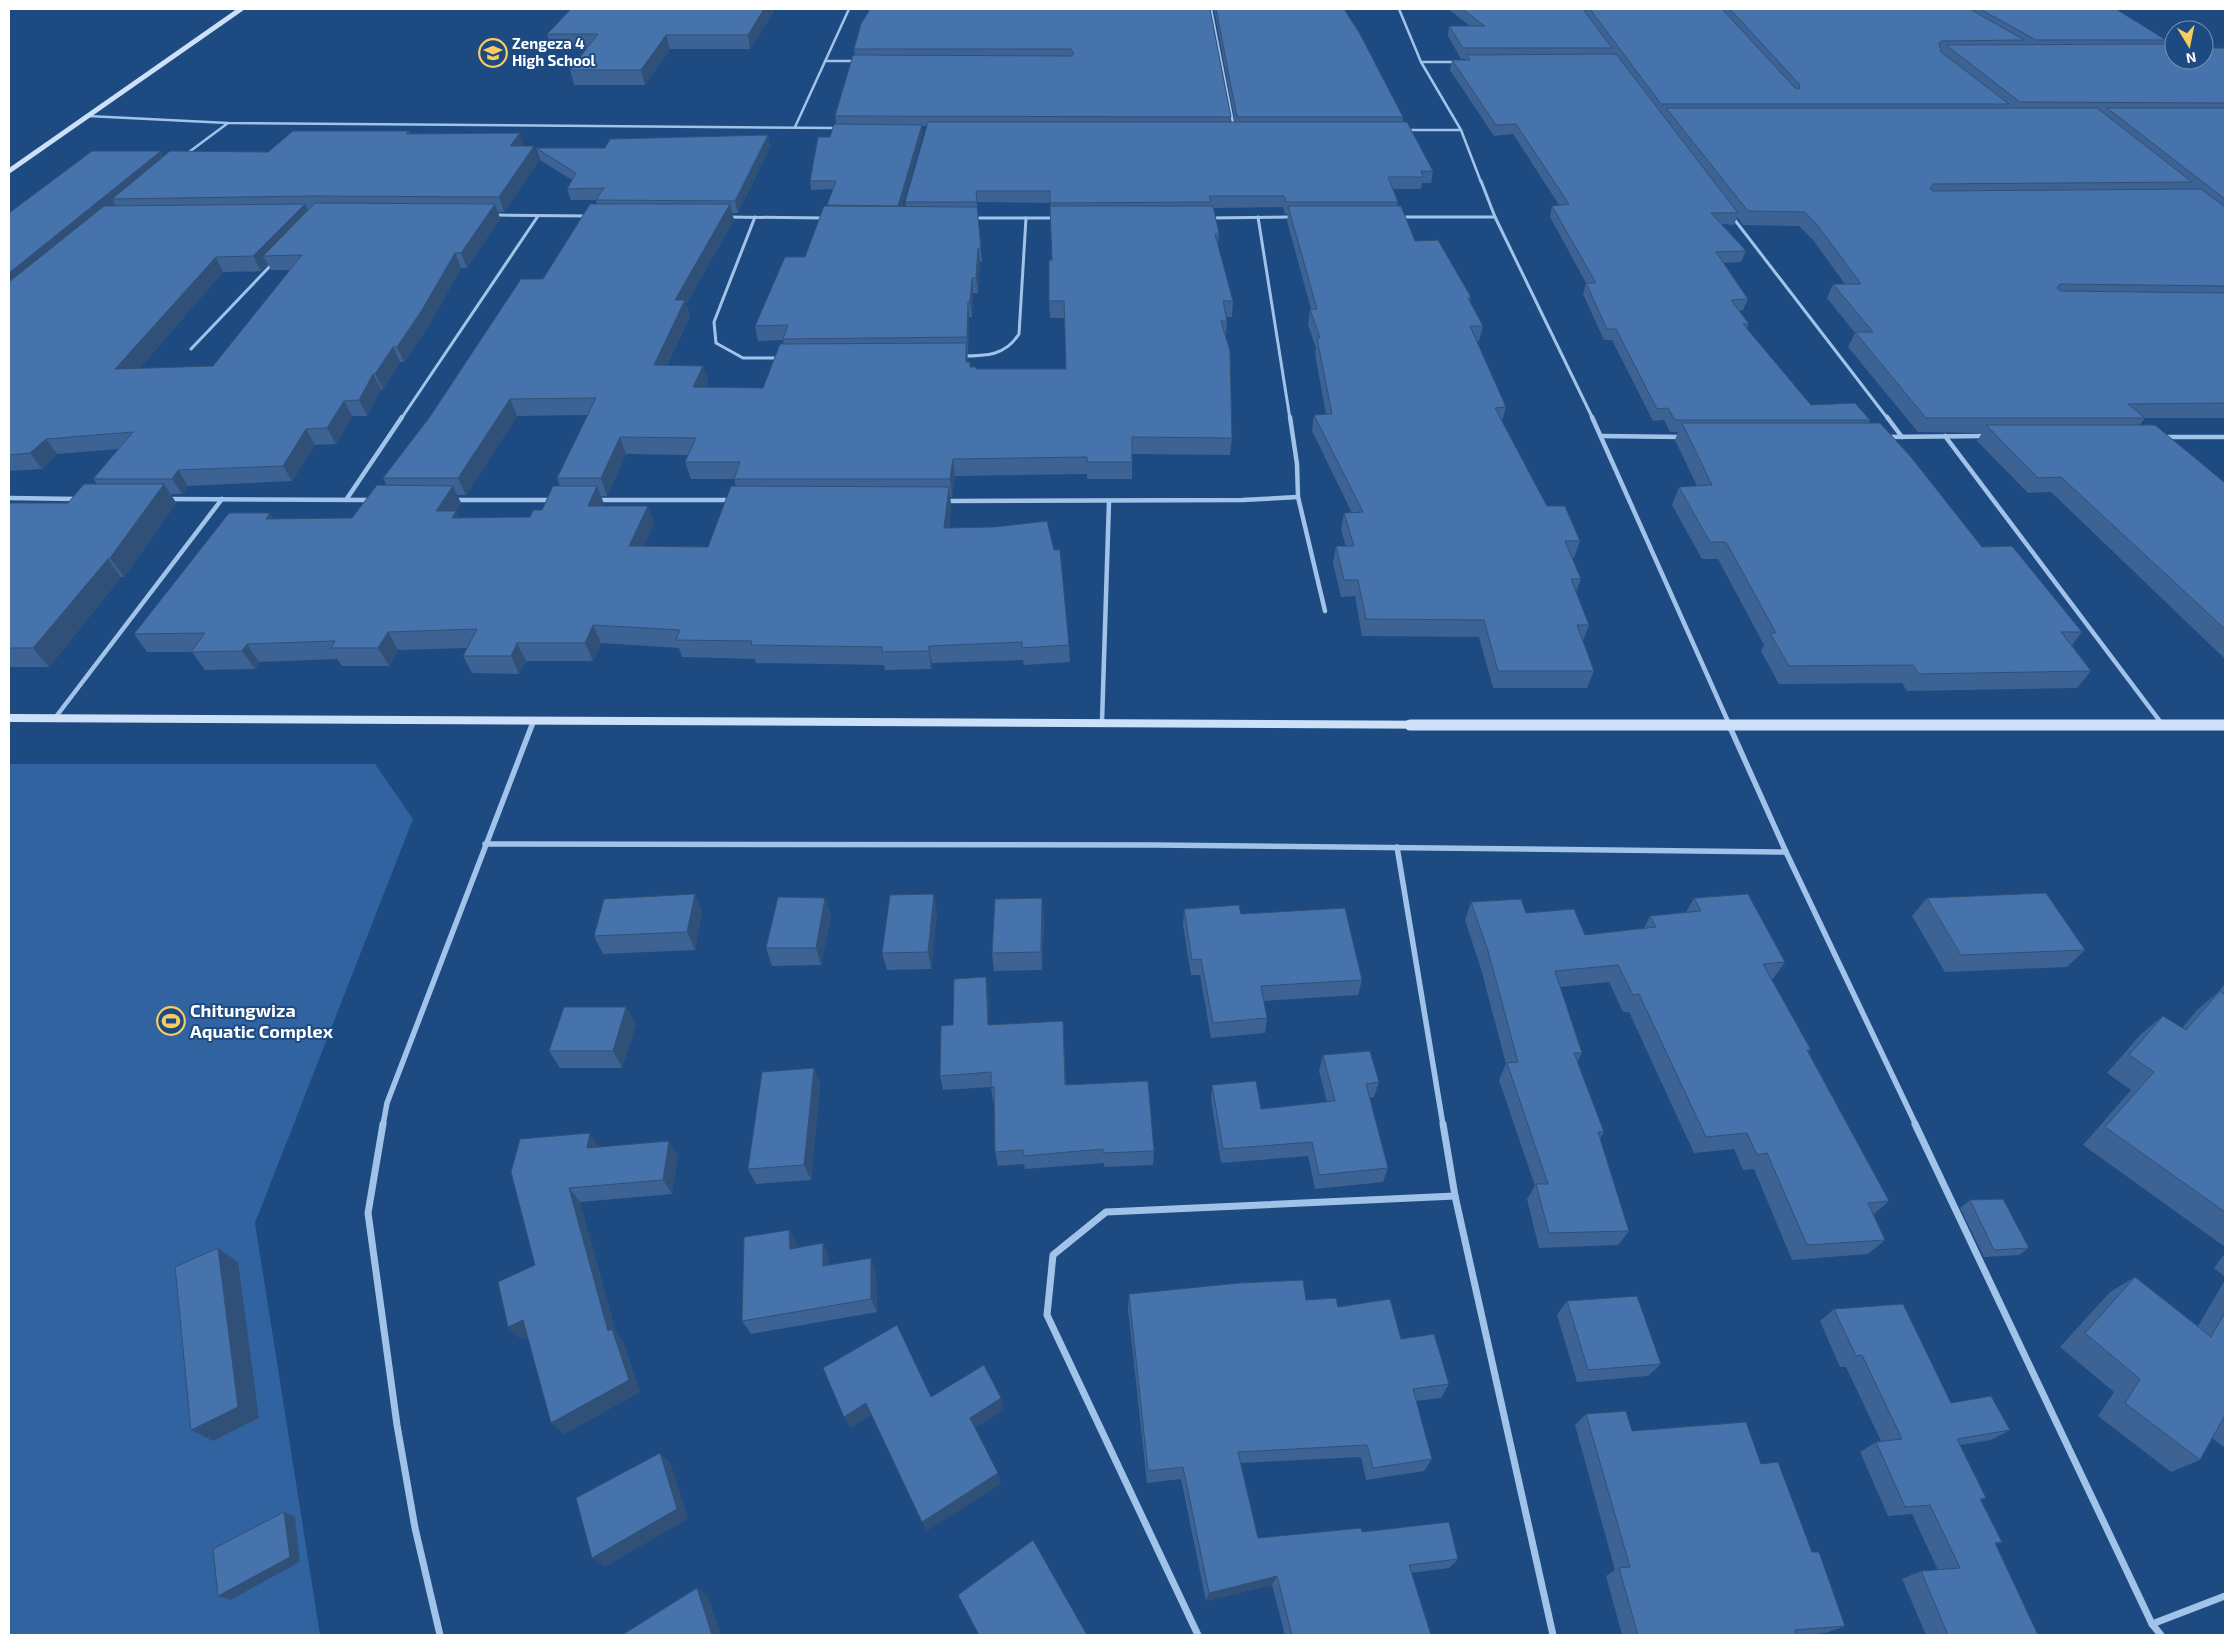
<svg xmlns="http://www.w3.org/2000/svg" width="2234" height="1644" font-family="'Exo 2',sans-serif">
<rect width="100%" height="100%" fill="#1d4a81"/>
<polygon fill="#3163a0" points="9,764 375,764 413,819 255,1223 320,1635 9,1635"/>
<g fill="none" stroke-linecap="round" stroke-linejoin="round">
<g stroke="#a2c3e9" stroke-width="2.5">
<polyline points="1211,9 1234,128"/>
<polyline points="1399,9 1421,62 1461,130 1481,182"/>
<polyline points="825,61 858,61"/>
<polyline points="1421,62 1458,62"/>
<polyline points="88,116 228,123 838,128"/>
<polyline points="795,127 849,9"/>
<polyline points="1406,130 1461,130"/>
<polyline points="185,155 228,123"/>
</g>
<g stroke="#a2c3e9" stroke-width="3">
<polyline points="1481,181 1495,217 1593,419"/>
<polyline points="494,215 588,216"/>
<polyline points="1731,215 1888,419"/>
<polyline points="726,217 825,218"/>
<polyline points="755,217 714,322 716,343 743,358 781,358"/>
<polyline points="1258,217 1290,419"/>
<polyline points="1399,217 1495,217"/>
<polyline points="971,218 1055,218"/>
<polyline points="1209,218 1293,217"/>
<polyline points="191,349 273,263"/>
<path d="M962,356C986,356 1005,356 1019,334L1026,218"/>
<polyline points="401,419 538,216"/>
</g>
<g stroke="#a2c3e9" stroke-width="4.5">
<polyline points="1592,417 1730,726"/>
<polyline points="1887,417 1902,437"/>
<polyline points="1601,436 1682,437"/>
<polyline points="1945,436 2162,724"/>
<polyline points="1886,437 1985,436"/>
<polyline points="2163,437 2225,437"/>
<polyline points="1298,497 1325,611"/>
<polyline points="9,498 78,499"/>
<polyline points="169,499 373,500"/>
<polyline points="346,500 402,417"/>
<polyline points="454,500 553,500"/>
<polyline points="596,500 730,500"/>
<polyline points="946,501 1242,500 1298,497 1297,464 1290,417"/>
<polyline points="55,718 222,499"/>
<polyline points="1102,722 1109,501"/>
<polyline points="532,726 534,720"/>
</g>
<g stroke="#a2c3e9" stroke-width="5.5">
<polyline points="1729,725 1786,852 1916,1125"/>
<polyline points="485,844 1154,845 1786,852"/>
<polyline points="1397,847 1443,1125"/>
<polyline points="383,1125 387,1103 532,725"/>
</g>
<g stroke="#a2c3e9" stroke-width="7">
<polyline points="383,1124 368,1213 397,1425 415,1528 440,1635"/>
<polyline points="1443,1124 1455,1196 1553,1635"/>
<polyline points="1915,1124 2152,1624 2161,1635"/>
<polyline points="2152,1624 2225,1596"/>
<polyline points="1198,1635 1047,1315 1053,1255 1106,1212 1455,1196"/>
</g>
<polyline stroke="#cde0f7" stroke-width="5" points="9,171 241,9"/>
<g stroke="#cde0f7" stroke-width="8">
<polyline points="9,718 1679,726"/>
<polyline points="1850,726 2225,725"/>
</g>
<polyline stroke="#cde0f7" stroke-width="11" points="1410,725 2225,725"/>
</g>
<g fill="#3c6393" fill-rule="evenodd">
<polygon points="775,9 750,49 670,49 645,85 574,85 570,70 587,49 551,48 547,34"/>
<path d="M1210,9L1231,117L1230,122H1235L1214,9H1344L1403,117V122L1433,171L1431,183H1422L1421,189H1393L1398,202L1397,206L1415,241L1471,297L1470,301L1483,326L1479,341H1477L1506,407L1502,422L1547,506L1580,541L1574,558H1572L1581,579L1576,592L1589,625L1583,641L1594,671L1587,688H1493L1479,637L1362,636L1355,596L1341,597L1333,563L1336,546H1346L1341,530L1344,513H1352L1312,431L1314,415L1326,414L1315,354L1316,348L1308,325L1310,309H1311L1287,221L1288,214H1285L1283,207L1213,208L1219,233L1218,246L1233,301L1232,317H1226L1227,321L1226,337L1232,438L1230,455L1132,454V479H1087V474L955,476L952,497H950L951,505L949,528L1069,645L1070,662L1024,665L1023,660L932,663L931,669L885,670L884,665L756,663L755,659L682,657L679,648L601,643L593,661H526L519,674L472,673L463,656L467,648L398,650L389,666H342L337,659L259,662L255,669L205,670L192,652H147L134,634L270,513L274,519L352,518L387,486L383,478L543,279L597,204L596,200H571L567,189L572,180L540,160L536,148H605L768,135L770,147L738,213H732L734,220L686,304L690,316L667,365L703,366L708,382L706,387L763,388L784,344L783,340L758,341L755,326L805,257L827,206L833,189L811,190L810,181L836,124L835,116L855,55L854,49ZM922,126H927L905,202L906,206H902L923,133ZM977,202L1050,203L1052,260L1049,301L1050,318H1065L1066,369H976V367H971L968,362L967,353H968L969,317H972L973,293H978L980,262H982ZM588,415L557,478L560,486L542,510L530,517L459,518L456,511L461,503L457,495H466L517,416ZM626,454L688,455L685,462L691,479H734L736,486L708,547L644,546L654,524L648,506H603L604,504L601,496H607Z"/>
<polygon points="1448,9 2116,9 2166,40 2164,44 2174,60 2225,48 2225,418 2145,418 2140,425 2225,483 2225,659 2051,492 2028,493 1977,441 1982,433 1918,432 1848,347 1855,333 1827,298 1833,284 1845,284 1813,240 1799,226 1743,225 1737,217 1734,225 1722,224 1746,251 1741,262 1723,263 1748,299 1743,310 1739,311 1749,324 1747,329 1811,405 1870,420 1869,423 1982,547 2082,632 2072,645 2091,671 2077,688 1907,691 1902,683 1779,684 1761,651 1764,645 1718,559 1702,559 1672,505 1679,487 1697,486 1675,440 1678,432 1670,432 1664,420 1653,421 1612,340 1604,340 1583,294 1586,283 1550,217 1552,206 1559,205 1513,134 1494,136 1450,70 1452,60 1466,60 1466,59 1461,59 1448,36 1449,26 1470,26"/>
<path d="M409,131L410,134L524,146L539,160L504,212H497L500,218L467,268H461L429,325L404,362H400L383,389H381L367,416H352L336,444L315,445L292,481L188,486L182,494H171L176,503L124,577H121L49,667H9V503H68L97,484L93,479L118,449L57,454L42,469L9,471V213L164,157L268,152ZM268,264L271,270H290L213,366L139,369L223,272L261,271Z"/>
<polygon points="695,894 702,912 695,950 603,954 594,936"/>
<polygon points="825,898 831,916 821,965 772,966 766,948"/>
<polygon points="1694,898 1785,962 1773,979 1771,979 1811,1050 1808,1052 1889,1201 1873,1215 1885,1240 1868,1254 1792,1260 1754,1169 1743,1170 1734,1149 1694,1153 1629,1012 1623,1012 1609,982 1560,987 1582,1053 1577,1062 1604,1132 1600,1139 1629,1231 1618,1245 1539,1248 1527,1199 1535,1186 1499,1080 1506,1064 1481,969 1465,920 1471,902 1526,913 1585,935 1644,928 1650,916 1686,912"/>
<polygon points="1927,898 2085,950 2067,967 1945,972 1912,916"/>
<polygon points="1184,909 1241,914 1362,980 1358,995 1264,1001 1267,1018 1265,1033 1211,1038 1200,975 1191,975 1183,925"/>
<polygon points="937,912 931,969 887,970 882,953"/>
<polygon points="1044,916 1042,970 994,971 992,953"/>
<polygon points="2225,984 2225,1247 2083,1145 2131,1090 2107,1073 2141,1034 2163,1016 2182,1028 2197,1010 2217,993"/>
<polygon points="988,992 989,1025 1063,1021 1066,1085 1154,1151 1153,1165 1104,1167 1104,1163 1025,1169 1024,1164 998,1166 995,1152 994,1102 993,1102 991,1087 943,1090 940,1076 953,1025"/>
<polygon points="636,1024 622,1068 560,1068 549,1051"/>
<polygon points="1323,1055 1379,1082 1374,1097 1370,1098 1388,1168 1383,1182 1315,1189 1308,1156 1221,1163 1211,1100 1212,1085 1261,1109 1327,1102 1319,1071"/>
<polygon points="814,1068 820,1085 811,1180 756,1184 748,1169"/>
<polygon points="599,1147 678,1155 672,1194 580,1202 616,1333 623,1341 640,1392 564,1434 527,1336 521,1339 508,1327 535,1265 511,1172"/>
<polygon points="1970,1200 2029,1248 2019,1255 1984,1257 1960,1208"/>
<polygon points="789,1230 797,1244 797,1248 823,1243 829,1258 829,1265 876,1272 877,1312 751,1334 742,1321"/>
<polygon points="2225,1253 2225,1277 2214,1268"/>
<polygon points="2135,1277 2198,1326 2225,1280 2225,1448 2212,1438 2200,1460 2171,1472 2098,1416 2114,1392 2060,1347 2110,1292"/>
<polygon points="1129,1294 1306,1300 1338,1307 1401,1339 1449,1384 1441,1398 1416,1401 1432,1459 1424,1471 1366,1480 1361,1457 1240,1463 1258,1538 1362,1532 1458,1559 1449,1568 1411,1573 1431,1635 1285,1635 1272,1585 1206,1601 1181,1479 1147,1483 1128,1309"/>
<polygon points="1567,1301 1661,1364 1648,1376 1577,1382 1557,1315"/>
<polygon points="1834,1309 1951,1403 2010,1430 1991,1440 1960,1445 1986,1498 1981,1500 2002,1542 1996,1544 2038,1635 1926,1635 1902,1579 1921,1571 1938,1570 1912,1514 1888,1516 1860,1452 1876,1442 1881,1441 1846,1367 1840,1367 1820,1321"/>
<polygon points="1586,1414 1632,1431 1761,1464 1812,1552 1845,1626 1826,1633 1803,1635 1622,1635 1606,1576 1615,1570 1575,1425"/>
</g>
<g fill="#315078">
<polygon points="764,9 775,9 750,49 748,35"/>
<polygon points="666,35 670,49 645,85 641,70"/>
<polygon points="922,125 923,133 900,214 898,206"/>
<polygon points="520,133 524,147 510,146"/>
<polygon points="768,135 770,147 738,213 735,201"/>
<polygon points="534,146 539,160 504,212 499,197"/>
<polygon points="161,151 168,165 112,199 117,207 9,296 9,273"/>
<polygon points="305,204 312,218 263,256 268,264 261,271 253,256"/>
<polygon points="495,204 500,218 467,268 461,253"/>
<polygon points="730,204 734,220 686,304 690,316 659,381 654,365 675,300"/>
<polygon points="978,248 980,262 978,293 976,278"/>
<polygon points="455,253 461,268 429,325 404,362 397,347"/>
<polygon points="216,257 223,272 125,385 115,369"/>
<polygon points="972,278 973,293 972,317 970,302"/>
<polygon points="968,302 969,317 968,353 967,337"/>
<polygon points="966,343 968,360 968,378 966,362"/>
<polygon points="393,347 400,362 383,389 375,374"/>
<polygon points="703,366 708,382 698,404 693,387"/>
<polygon points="373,374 381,389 367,416 359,400"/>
<polygon points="510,399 517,416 466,495 458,478"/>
<polygon points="344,401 352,416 336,444 327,428"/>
<polygon points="306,429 315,445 292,481 283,466"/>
<polygon points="620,437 626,454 607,496 601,478"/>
<polygon points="46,439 57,454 42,469 30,453"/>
<polygon points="953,459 955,476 952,497 950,479"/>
<polygon points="178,470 188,486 182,494 172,479"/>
<polygon points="164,484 176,503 124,577 110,558"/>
<polygon points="453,486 461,503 445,529 436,511"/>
<polygon points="597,486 604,504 595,523 588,506"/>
<polygon points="949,487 951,505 946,546 944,528"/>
<polygon points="648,506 654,524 636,564 629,546"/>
<polygon points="456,511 464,529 452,518"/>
<polygon points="270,513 281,531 266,519"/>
<polygon points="108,559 121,577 49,667 33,648"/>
<polygon points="593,625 601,643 593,661 585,643"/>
<polygon points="388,632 398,650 389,666 378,648"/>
<polygon points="517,643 526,661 519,674 511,656"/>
<polygon points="247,644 259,662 255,669 242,651"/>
<polygon points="929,646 932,663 931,669 929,651"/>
<polygon points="695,894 702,912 695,950 687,932"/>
<polygon points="934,894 937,912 931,969 928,952"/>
<polygon points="825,898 831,916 821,965 816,948"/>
<polygon points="1042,898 1044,916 1042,970 1041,952"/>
<polygon points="986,977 988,992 990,1040 988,1025"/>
<polygon points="626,1007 636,1024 622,1068 613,1051"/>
<polygon points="814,1068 820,1085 811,1180 804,1165"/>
<polygon points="590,1133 600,1148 587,1148"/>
<polygon points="669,1141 678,1155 672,1194 663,1180"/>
<polygon points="569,1188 580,1202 616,1333 623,1341 640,1392 564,1434 551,1423 608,1331"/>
<polygon points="789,1230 797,1244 797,1263 790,1249"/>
<polygon points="823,1243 829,1258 830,1280 823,1266"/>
<polygon points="218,1248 238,1262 259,1418 213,1441 191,1430"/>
<polygon points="871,1258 876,1272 877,1312 871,1299"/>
<polygon points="523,1320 535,1333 521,1339 508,1327"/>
<polygon points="1001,1398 1004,1410 974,1429 970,1418"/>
<polygon points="866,1403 872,1415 850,1428 844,1417"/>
<polygon points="660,1453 671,1464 688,1519 605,1567 592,1558"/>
<polygon points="998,1473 1001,1484 927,1531 922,1522"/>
<polygon points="284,1512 295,1517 300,1562 230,1600 218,1596"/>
<polygon points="1277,1576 1272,1585 1206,1601 1209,1593"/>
<polygon points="697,1588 708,1596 721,1635 712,1635"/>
</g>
<g fill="#4673ab" stroke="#315078">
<polygon points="571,9 764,9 748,35 666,35 641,70 570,70 598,34 547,34"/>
<polygon points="870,9 1210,9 1231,117 835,116 853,55 1071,56 1074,54 1071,49 854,49 861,24"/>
<polygon points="1216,9 1344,9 1360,34 1403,117 1237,117"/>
<polygon points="1462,9 1583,9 1612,48 1463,48 1449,26 1485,26"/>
<polygon points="1590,9 1722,9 1795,88 1799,89 1800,85 1730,9 1970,9 2024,40 1942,41 1939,43 1941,52 2009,104 1661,104"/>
<polygon points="1980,9 2116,9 2166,40 2036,40"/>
<polygon points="2174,44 2174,60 2204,60 2204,48 2225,48 2225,103 2020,102 1946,45"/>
<polygon points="1616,54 1738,213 1711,213 1746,251 1716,252 1748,299 1731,300 1749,324 1743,324 1811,405 1855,403 1870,420 1675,420 1668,408 1657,409 1616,329 1607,329 1586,283 1596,283 1552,206 1569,204 1516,124 1496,125 1452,60 1470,60 1467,55"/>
<polygon points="1666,108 2097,108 2192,182 1933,184 1930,189 1933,191 2201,189 2225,207 2225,286 2060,284 2057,288 2060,291 2225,293 2225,403 2128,404 2145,418 1926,418 1855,332 1873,332 1833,284 1861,284 1818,226 1805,212 1748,211"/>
<polygon points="2107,108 2225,108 2225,199"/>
<polygon points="928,122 1407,122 1433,171 1421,171 1423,177 1388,177 1398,202 1286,202 1284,196 1209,196 1211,202 1050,203 1050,191 976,191 977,202 905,202"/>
<polygon points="834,124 922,125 898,206 827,205 836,181 810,181 818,137 830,137"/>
<polygon points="293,131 409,131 406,134 520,133 510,146 534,146 499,197 313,196 112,199 170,151 268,152"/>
<polygon points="768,135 735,201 596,200 604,188 567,189 576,173 536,148 605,148 610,139"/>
<polygon points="92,151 161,151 9,273 9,213"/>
<polygon points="315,203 495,204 461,253 455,253 422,310 397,347 393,347 375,374 373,374 359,400 344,401 327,428 306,429 283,466 178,470 172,479 93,479 133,432 46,439 30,453 9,455 9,282 104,206 305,204 253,256 216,257 115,369 213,366 302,255 263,256"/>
<polygon points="590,204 730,204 675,300 685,300 654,365 703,366 693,387 763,388 780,344 966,343 966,362 970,362 970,367 976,367 976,369 1066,369 1064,301 1049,301 1049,260 1052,260 1050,206 1213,206 1219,233 1215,234 1233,301 1223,301 1227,321 1221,321 1230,351 1232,438 1132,437 1132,462 1087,462 1087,457 953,459 950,479 734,479 740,462 685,462 696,438 620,437 601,478 557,478 596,398 510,399 458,478 383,478 429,418 521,279 543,279"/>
<polygon points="824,206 977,207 981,248 978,248 976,278 972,278 970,302 968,302 967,337 783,339 788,325 755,326 785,257 805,257"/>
<polygon points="1288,206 1401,206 1415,241 1438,240 1471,297 1468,298 1483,326 1470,326 1506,407 1495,408 1547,506 1565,506 1580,541 1565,541 1581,579 1571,579 1589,625 1577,625 1594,671 1498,671 1484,620 1366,619 1358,580 1344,580 1336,546 1354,546 1344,513 1363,512 1314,415 1332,414 1317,338 1320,338 1310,309 1317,309"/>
<polygon points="1682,423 1880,423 1911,457 1982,547 2012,546 2082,632 2061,632 2091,671 1919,674 1913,665 1789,666 1770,633 1776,633 1726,542 1710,542 1679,487 1712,485"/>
<polygon points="1986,425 2155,425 2224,482 2225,483 2225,629 2061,477 2038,478"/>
<polygon points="84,484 164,484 110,558 108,559 33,648 9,648 9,503 68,503"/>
<polygon points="377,485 453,486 436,511 456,511 452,518 530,517 533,510 542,510 553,486 597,486 588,506 648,506 629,546 708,547 731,486 949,487 944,528 994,527 1047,521 1054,550 1060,550 1069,645 1022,648 1022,642 929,646 929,651 882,652 882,647 751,645 752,641 676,640 680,630 593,625 585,643 517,643 511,656 463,656 477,629 388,632 378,648 331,648 335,641 247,644 242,651 191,652 205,633 134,634 229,513 270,513 266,519 352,518"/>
<polygon points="2046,893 2085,950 1961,955 1927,898"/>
<polygon points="695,894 687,932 594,936 604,899"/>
<polygon points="934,894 928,952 882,953 890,895"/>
<polygon points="1748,894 1785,962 1763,964 1811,1050 1807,1050 1889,1201 1868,1203 1885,1240 1807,1245 1767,1153 1757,1155 1747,1133 1706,1137 1639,994 1633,995 1618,965 1555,971 1582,1053 1574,1053 1604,1132 1598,1132 1629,1231 1549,1233 1536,1184 1548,1184 1507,1063 1518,1062 1488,951 1471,902 1521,899 1526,913 1574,909 1585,935 1656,927 1650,916 1701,911 1694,898"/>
<polygon points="778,897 825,898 816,948 766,948"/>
<polygon points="1042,898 1041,952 992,953 995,899"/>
<polygon points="1239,905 1241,914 1345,908 1362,980 1261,986 1267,1018 1213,1023 1201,959 1192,960 1184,909"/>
<polygon points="986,977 988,1025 1063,1021 1065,1085 1148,1081 1154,1151 1103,1153 1103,1149 1023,1156 1023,1150 995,1152 994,1087 991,1087 991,1072 940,1076 941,1026 953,1025 954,979"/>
<polygon points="2220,991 2224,994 2225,992 2225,1212 2105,1127 2154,1072 2129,1055 2163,1016 2186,1030"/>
<polygon points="564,1007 626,1007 613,1051 549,1051"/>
<polygon points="1370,1051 1379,1082 1366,1084 1388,1168 1319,1175 1312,1142 1223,1149 1212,1085 1256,1081 1261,1109 1335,1101 1323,1055"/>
<polygon points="814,1068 804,1165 748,1169 762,1072"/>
<polygon points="590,1133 587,1148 669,1141 663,1180 569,1188 608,1331 612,1329 629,1380 551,1423 523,1320 508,1327 498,1282 535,1265 511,1172 520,1139"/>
<polygon points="2003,1199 2029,1248 1994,1250 1970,1200"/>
<polygon points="789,1230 790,1249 823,1243 823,1266 871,1258 871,1299 742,1321 744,1237"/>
<polygon points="218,1248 238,1407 191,1430 175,1267"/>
<polygon points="2135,1277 2211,1337 2225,1312 2225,1415 2200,1460 2125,1403 2140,1379 2085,1333"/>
<polygon points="1303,1280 1306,1300 1336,1298 1338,1307 1390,1299 1401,1339 1434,1334 1449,1384 1413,1389 1432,1459 1373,1468 1367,1445 1238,1452 1258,1538 1361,1528 1362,1532 1449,1522 1458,1559 1409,1565 1431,1635 1292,1635 1277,1576 1209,1593 1183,1467 1148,1471 1129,1294 1239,1283"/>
<polygon points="1637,1296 1661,1364 1588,1370 1567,1301"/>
<polygon points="1903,1304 1951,1403 1991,1396 2010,1430 1957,1439 1986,1498 1980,1499 2002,1542 1995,1543 2038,1635 1948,1635 1921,1571 1960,1568 1930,1505 1905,1507 1876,1442 1902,1439 1862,1355 1856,1356 1834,1309"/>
<polygon points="897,1325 931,1397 984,1365 1001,1398 970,1418 998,1473 922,1522 866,1403 844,1417 823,1368"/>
<polygon points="1626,1411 1632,1431 1746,1422 1761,1464 1778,1462 1812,1552 1819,1552 1845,1626 1795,1630 1796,1635 1638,1635 1619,1568 1630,1567 1586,1414"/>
<polygon points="660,1453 677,1509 592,1558 576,1498"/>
<polygon points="284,1512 290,1557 218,1596 213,1549"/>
<polygon points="1033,1540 1087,1635 979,1635 958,1595"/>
<polygon points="697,1588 712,1635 622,1635"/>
</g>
<defs>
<symbol id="school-ring" viewBox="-11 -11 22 22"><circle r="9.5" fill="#1d4a81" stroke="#f9cc61" stroke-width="1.5"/><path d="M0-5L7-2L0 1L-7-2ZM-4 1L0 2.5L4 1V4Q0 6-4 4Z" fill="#f9cc61"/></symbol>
<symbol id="stadium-ring" viewBox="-11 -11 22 22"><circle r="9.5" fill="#1d4a81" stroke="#f9cc61" stroke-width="1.5"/><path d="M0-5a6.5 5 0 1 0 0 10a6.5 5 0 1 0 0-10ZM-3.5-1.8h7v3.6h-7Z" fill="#f9cc61"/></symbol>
</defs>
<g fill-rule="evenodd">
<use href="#school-ring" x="477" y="37" width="32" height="32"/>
<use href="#stadium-ring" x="155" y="1005" width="32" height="32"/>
</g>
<g text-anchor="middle" stroke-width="4" stroke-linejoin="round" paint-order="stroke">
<g font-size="15" font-weight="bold" fill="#fff" stroke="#1d4a81" text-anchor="start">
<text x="512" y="49">Zengeza 4<tspan x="512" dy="17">High School</tspan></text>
</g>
<g font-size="18" font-weight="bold" fill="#fff" stroke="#1d4a81" text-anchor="start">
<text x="190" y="1017">Chitungwiza<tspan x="190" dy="21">Aquatic Complex</tspan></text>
</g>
</g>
<rect width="2234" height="1644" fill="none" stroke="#ffffff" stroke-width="20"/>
<g transform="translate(2189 45) rotate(170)"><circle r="24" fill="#1d4a81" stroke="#7792b3"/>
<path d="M0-4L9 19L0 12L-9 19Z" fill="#f9cc61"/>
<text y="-8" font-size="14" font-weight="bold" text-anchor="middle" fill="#ffffff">N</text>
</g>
</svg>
